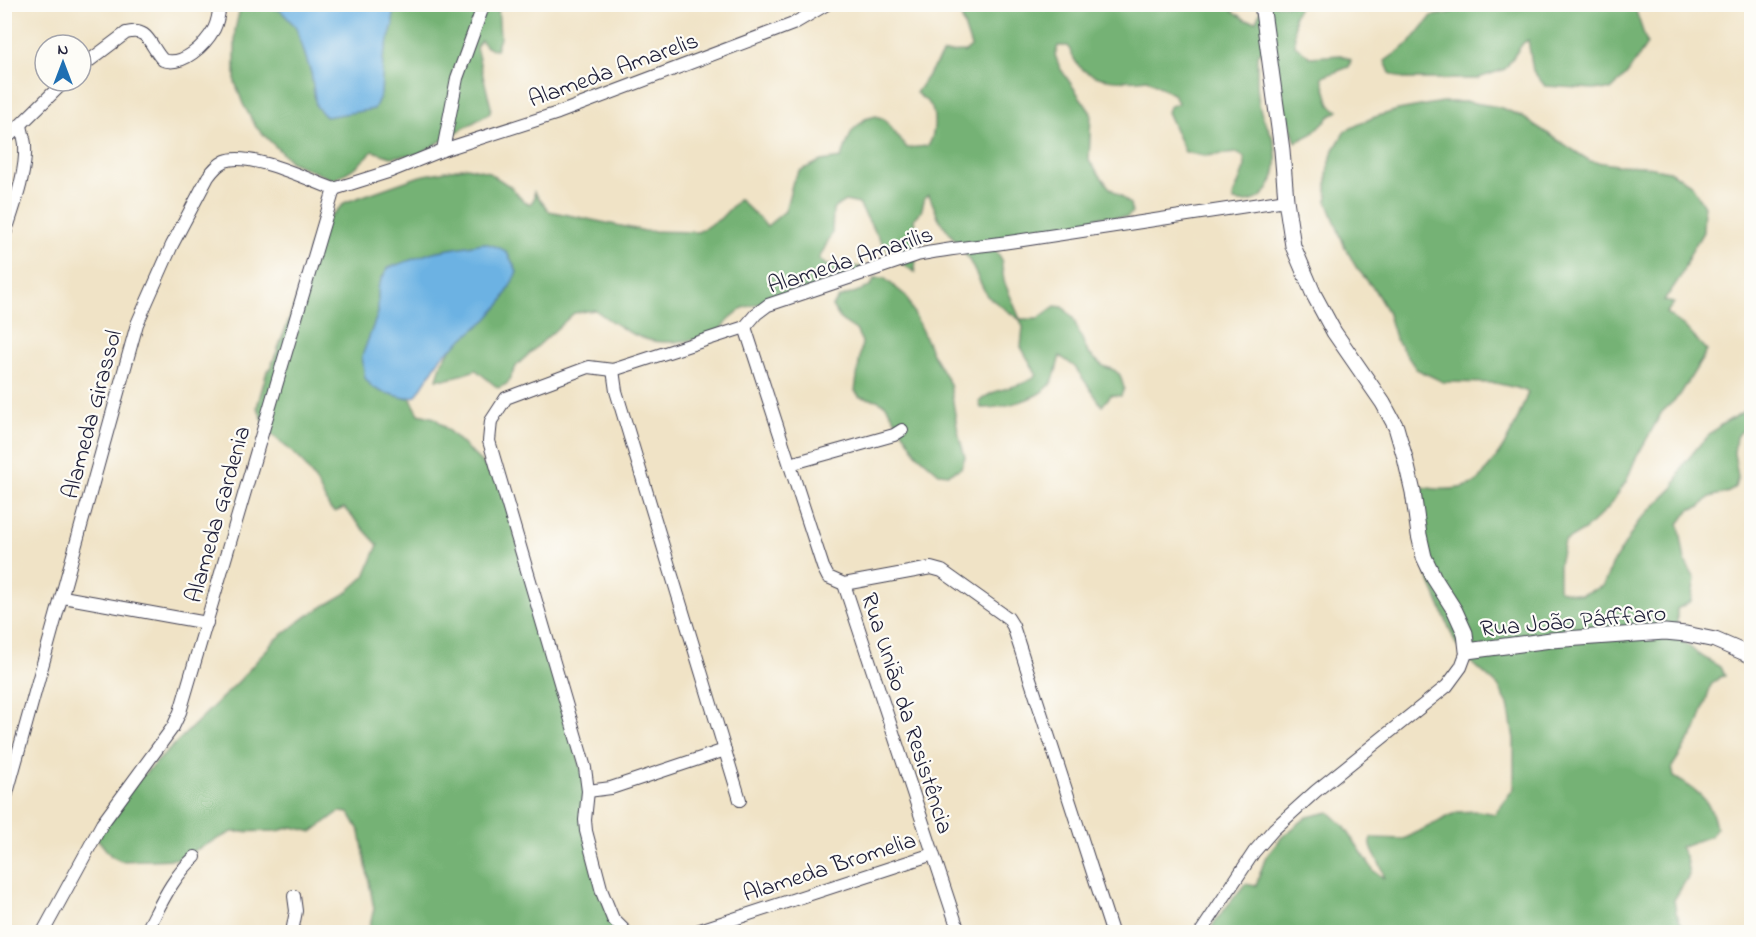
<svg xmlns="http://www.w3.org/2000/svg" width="1756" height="937" font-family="'Indie Flower',sans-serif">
<rect width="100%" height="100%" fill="#fdfcf7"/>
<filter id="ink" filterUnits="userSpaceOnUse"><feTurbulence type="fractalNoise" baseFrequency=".0167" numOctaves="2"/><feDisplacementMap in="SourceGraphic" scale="12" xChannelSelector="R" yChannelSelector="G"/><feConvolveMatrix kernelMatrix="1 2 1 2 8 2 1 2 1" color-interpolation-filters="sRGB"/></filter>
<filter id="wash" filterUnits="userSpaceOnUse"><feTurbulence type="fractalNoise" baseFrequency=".008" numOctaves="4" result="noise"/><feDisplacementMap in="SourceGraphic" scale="24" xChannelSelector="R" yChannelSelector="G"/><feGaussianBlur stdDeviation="1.35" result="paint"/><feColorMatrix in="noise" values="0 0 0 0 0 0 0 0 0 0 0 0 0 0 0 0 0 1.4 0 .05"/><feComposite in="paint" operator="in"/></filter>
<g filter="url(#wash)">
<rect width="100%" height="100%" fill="#f0e3c6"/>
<g fill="#74b274" stroke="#4b6a58" stroke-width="1.5">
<polygon points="244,5 498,5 500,38 496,50 486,47 481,40 476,47 491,107 490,113 419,154 391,157 373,151 356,167 334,180 291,162 256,127 243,104 235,82 235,30 240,8"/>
<path d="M965,5H1225L1246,20L1256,21L1260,12V5H1300L1294,16L1295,45L1310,57L1341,55L1351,60L1349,67L1322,77L1330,105L1338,111L1329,117L1312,134L1296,142L1264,53L1259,52L1257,56C1257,75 1256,94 1261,112C1264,122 1271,131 1274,142C1282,169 1270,210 1234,201L1233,197L1245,166L1244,157L1237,153L1204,156L1185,152L1167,112L1169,107L1178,103L1174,95L1147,79C1127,82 1094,82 1079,66C1074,61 1071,52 1068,46H1058L1055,55L1060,68L1091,113L1089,161L1109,187L1130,204L1132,213L1127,217H1098L1062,231L992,246L1001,258L1004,281L1020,319H1037L1055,306L1063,307L1073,318L1088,353L1103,366L1114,370L1120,375L1124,388L1121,396L1111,395L1102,406L1075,367L1060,356C1057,365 1056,376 1051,383C1041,399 999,409 981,408L979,402C996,385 1020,390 1037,375L1021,347L1023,327L1020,320L987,296L968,258L939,219L929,195L925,197L921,212L914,219L917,239L915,272C886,257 875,231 859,204L845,201L833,209L832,233L819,259L826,265L862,267L858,272L813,288L743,308L729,319L713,340C694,338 685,342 667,342C640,343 616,325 595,310L574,313L517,365L507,384L498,388L476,370L448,379H437L442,362L493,290L406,390L419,414L435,418L500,480L588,791L585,820L613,919L627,932H368L374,909L360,832L349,813L339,812L312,832L293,827L277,831L232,832L177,859L121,861L111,856L95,836L119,799L240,680L274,641L307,616L345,594L365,576L378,545L344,508L335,512L330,509L315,480L300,459L268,431L257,407L267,371L271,367L293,309L311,243L326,220L346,202L420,176L467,167L488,172L511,187L524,202L530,204L534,199V192L549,211L645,231L698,232L720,219L739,199L767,226L785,211L793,181L799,171L821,161L841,158L852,131L865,119L876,116L884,119L907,148L928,146C935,136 936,117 931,106C928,101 921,97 916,93L943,53L965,52L971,47L959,10Z"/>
<polygon points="1465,5 1634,5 1647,44 1627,74 1611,90 1545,86 1533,71 1528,40 1523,43 1505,69 1476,79 1403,79 1390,73 1385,61 1410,43 1432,16 1450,13"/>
<path d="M1442,102H1468L1499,107L1521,116L1590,161L1617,165L1643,166L1669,171L1691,184L1704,206L1703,232L1690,254L1681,276L1664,301L1674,303L1666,313L1684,326L1707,351L1680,395L1662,412L1635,460L1626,482L1608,508L1586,529L1564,542L1559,564V590L1581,595L1603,586L1612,565L1639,521L1674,487L1683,465L1701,443L1719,426L1751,407V422L1736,437L1734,453L1738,477L1735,487L1729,492L1710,497L1701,506L1689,510L1679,524L1685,561L1695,579L1691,601L1677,609V636L1698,654L1720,667L1725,676L1720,677L1711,685L1697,728L1672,767L1674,777C1698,791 1711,799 1716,828L1711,836L1680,847L1686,858L1689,875L1674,900L1676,912L1685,932H1209L1216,920L1245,884L1256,886L1265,858L1282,837L1307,817L1329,812L1344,826L1374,871L1384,878C1384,863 1368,853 1371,838L1404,839L1457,812L1478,811L1495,814L1514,788V739L1508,704L1498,686L1469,660L1456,644L1427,575L1411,484C1431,490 1455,492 1475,483C1480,480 1484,474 1487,469C1507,446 1518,420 1528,392L1517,388L1495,383L1443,382L1416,369L1395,338L1387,311L1374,289L1356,267L1344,245L1327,201V175L1332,153L1345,131L1372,118L1398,110Z"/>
<polygon points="875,278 884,278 906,296 932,353 950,384 958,432 965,457 961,468 949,474 939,473 917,454 886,405 877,400 860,397 855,391 862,342 856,330 841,320 832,306 839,298 870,287"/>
</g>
<g fill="#6cb2e3" stroke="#476a8f" stroke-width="1.5">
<polygon points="257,5 392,5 393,8 393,25 383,58 381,94 374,109 326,117 316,106 311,73 296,27 280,10"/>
<path d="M484,243C508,249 507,251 517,272L502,302L487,319L441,357L416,396L405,398L382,392L372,387L365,378L362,356L378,313V288L382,278L388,268L433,252Z"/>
</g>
</g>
<g filter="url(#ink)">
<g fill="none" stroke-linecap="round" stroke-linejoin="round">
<defs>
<g id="minor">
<path d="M81,67L126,33C149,26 150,47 163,60C183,67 205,45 214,29C218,21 219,13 220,4"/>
<polyline points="4,141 65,81"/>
<polyline points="443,150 457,78 484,4"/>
<polyline points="334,189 391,171 443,150 558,113 793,24 827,4"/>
<path d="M4,237C13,209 27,173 25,144C24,137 22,131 21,125"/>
<polyline points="745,327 823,567 828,577 844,584 931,568 942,571 1008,618 1013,626 1112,932"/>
<polyline points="613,370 616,391 740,800"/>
<polyline points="790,464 894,435 902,430"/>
<polyline points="844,584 959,932"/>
<polyline points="63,597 207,623"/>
<polyline points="588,791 611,788 725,750"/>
<path d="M4,804L137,324L172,245L208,177C213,170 217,165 225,161C249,151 309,180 334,189"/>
<polyline points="43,932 102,824 173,727 180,712 334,189"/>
<path d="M146,932C160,906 172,877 195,857"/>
<polyline points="292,932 296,911 294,896"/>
<path d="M626,932L613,919L602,892L586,831L585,820L588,791L585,768L489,441L491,421L506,398L589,367L613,370L745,327L756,314L768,305L917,255C950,248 983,246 1016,241C1106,227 1196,213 1286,200"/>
<polyline points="694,932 933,854"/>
<polyline points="1201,932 1254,852 1274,829 1316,791 1447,686 1461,667 1467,651"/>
</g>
<polyline id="tertiary" points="1262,4 1282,150 1286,200 1293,246 1314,295 1334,332 1383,403 1396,427 1405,458 1413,492 1419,535 1424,557 1434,578 1455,611 1465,633 1467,651 1551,640 1665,632 1686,634 1715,640 1752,656"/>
</defs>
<use href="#minor" stroke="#413f50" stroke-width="14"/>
<use href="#tertiary" stroke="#413f50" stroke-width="17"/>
<use href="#minor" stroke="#fff" stroke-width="12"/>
<use href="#tertiary" stroke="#fff" stroke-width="15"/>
</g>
</g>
<g text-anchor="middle" stroke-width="4.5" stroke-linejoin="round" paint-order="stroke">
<g font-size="24" fill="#22223b" stroke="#fdfcf7">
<text transform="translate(613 69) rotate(-20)" y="8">Alameda Amarelis</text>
<text transform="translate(850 259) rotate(-18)" y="8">Alameda Amarilis</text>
<text transform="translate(91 414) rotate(-75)" y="8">Alameda Girassol</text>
<text transform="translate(217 514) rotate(-74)" y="8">Alameda Gardenia</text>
<text transform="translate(1573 620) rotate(-5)" y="8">Rua João Páfffaro</text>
<text transform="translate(908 713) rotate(72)" y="8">Rua União da Resistência</text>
<text transform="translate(829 866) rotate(-18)" y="8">Alameda Bromelia</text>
</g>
</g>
<rect width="1756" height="937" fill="none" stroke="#fdfcf7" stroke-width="24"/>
<g transform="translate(63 63)"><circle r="28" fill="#fdfcf7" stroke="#a5a5ac" stroke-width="1.5"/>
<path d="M0-4.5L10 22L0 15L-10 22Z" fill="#1f6fb2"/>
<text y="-9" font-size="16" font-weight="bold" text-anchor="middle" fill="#22223b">N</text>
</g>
</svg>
